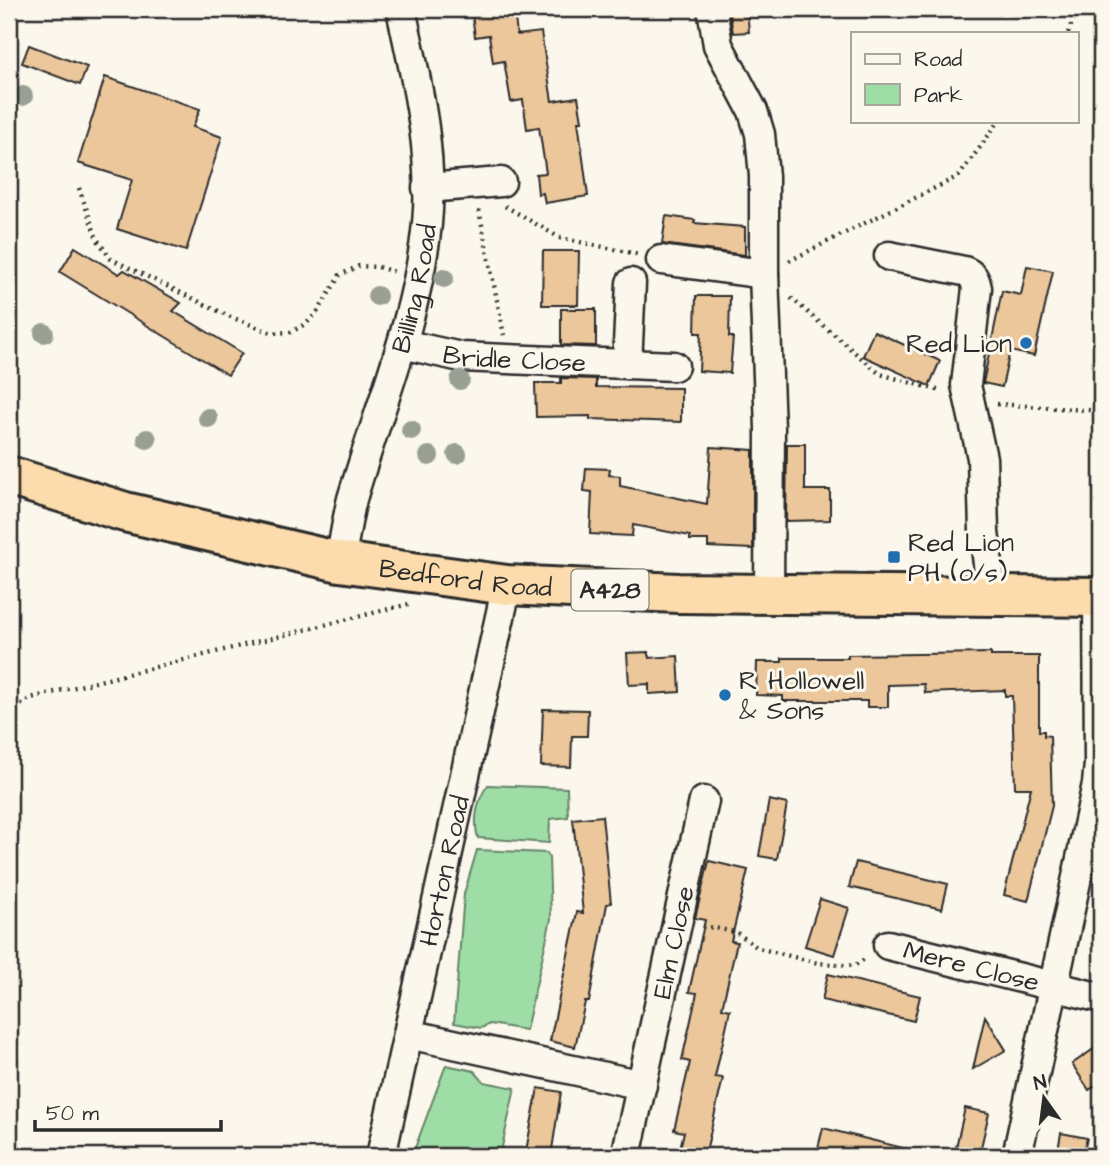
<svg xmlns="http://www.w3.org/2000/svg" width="1110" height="1165" font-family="'Architects Daughter',sans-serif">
<rect width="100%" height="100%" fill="#fbf7ec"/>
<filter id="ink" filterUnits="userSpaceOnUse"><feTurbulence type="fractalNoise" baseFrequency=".0143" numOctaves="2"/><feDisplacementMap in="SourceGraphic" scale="14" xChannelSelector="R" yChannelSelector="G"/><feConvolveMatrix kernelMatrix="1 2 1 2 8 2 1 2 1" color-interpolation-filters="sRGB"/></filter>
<g filter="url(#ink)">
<g fill="#9fdda6" stroke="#658468" stroke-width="2">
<path d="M488,785L567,788L568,817L550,819L549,843L478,838C473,821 477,799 488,785Z"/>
<polygon points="477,850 547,853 549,857 551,919 526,1030 490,1024 481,1028 454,1023 464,894"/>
<polygon points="446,1065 474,1071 484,1082 515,1088 500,1156 412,1156"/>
</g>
<g fill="#ecc79c" stroke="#2b2b2b" stroke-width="2">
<polygon points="505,9 514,9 517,35 541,32 552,101 578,97 582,121 578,121 588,196 545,203 543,193 538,194 536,174 546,173 539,127 527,129 523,100 511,102 504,61 493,63 489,35 475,37 472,14"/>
<polygon points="729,9 747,9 749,32 733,33"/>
<polygon points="29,45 87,67 80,85 22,63"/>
<polygon points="105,77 200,109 193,127 222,137 186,251 117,229 132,180 78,163"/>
<polygon points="666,216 695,220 694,223 745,227 745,255 662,244"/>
<polygon points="75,247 119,274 124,270 181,303 173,311 242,353 228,375 60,272"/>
<polygon points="543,251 579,251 578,305 542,305"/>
<polygon points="1027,266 1053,271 1034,356 1010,351 1002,387 983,383 1002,291 1021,295"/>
<polygon points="696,296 730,296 729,337 733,337 730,373 699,371 701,333 695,333"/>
<polygon points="561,309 596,309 596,346 561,345"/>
<polygon points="874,331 940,361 929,386 863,356"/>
<polygon points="561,378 596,379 596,387 681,388 681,422 590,419 590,416 536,417 535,383 561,383"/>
<polygon points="787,444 805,444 805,490 830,490 830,520 786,521"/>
<polygon points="711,447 753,450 753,549 708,547 708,540 690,540 690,536 633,525 632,536 590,534 592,492 584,491 586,468 610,469 609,475 620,476 620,486 707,504"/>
<polygon points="648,652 649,658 678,656 680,692 649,694 649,684 629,685 627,653"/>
<polygon points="991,653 991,656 1039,656 1039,731 1044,731 1044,737 1044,735 1050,736 1052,806 1028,901 1004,895 1031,788 1015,788 1012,696 1005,696 1005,690 925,693 924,684 888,685 888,707 867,707 867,701 783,701 783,696 756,695 757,662 782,662 782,658 848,658 848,655"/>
<polygon points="543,709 588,710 587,736 572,736 571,767 541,766"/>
<polygon points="769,800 787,804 777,859 759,856"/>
<polygon points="602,816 611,903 607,904 589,1002 585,1002 575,1047 550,1041 577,912 583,913 573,819"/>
<polygon points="709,861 748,870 731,941 737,942 722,1008 730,1010 715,1077 723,1078 705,1156 678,1156 684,1132 674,1130 690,1062 682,1060 697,993 689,992 705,920 695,918"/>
<polygon points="856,862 948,884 942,909 849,887"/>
<polygon points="820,899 849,908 834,955 805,946"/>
<polygon points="828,974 920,996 914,1021 822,1000"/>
<polygon points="985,1016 1006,1050 973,1069"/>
<polygon points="1101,1044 1101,1082 1089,1090 1072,1064"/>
<polygon points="538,1088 561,1092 551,1156 525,1156"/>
<polygon points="965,1108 989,1113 979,1156 954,1156"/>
<polygon points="823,1128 907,1149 906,1156 833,1156 817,1152"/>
<polygon points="1061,1133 1087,1138 1083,1156 1057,1156"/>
</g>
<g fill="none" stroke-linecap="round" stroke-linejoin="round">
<defs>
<g id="minor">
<polyline points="712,9 718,45 753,111 760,134 764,176 764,274 770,428 769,594"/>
<polyline points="427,188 501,182"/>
<path d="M889,256L964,271C973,274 975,279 977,288L966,385L982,458L984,532L992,596"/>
<polyline points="661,260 764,274"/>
<path id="s1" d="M402,344L461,357L674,366"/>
<polyline points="627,364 631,283"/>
<path id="s2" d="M340,562C344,541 347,519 352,499C379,407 417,320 427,224C434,151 416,79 401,9"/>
<path id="s3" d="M888,945L1101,998"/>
<polyline points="408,1034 642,1085"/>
<path id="s4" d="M381,1156L507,585"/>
<path id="s5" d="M626,1156L704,801"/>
<polyline points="1017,1156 1097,784 1099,764 1098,597"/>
</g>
<g id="highway">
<path id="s6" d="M9,476L125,512L340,562L507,585L678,593L1101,597"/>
</g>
</defs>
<use href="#minor" stroke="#2b2b2b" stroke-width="33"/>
<use href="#highway" stroke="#2b2b2b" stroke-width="44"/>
<g stroke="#2b2b2b" stroke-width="4.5" stroke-dasharray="2 5" stroke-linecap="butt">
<polyline points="1068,33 1077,9"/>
<polyline points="79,188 97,239 111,259 231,317 272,333 291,332 307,323 319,310 340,275 359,266 378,267 395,272"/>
<polyline points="505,206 560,238 637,254"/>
<polyline points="479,210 504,335"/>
<polyline points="789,261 959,176 999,121"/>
<polyline points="791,298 880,374 941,391"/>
<polyline points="997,404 1101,411"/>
<polyline points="9,712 31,698 409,604"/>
<polyline points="703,926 736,932 758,948 818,963 854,966 866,958"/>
</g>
<use href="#minor" stroke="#fbf7ec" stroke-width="28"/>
<use href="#highway" stroke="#fcdcac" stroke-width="38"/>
</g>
<g fill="#99a093">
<circle cx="23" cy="96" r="10"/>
<circle cx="444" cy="278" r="10"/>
<circle cx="377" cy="296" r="10"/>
<circle cx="44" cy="333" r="10"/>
<circle cx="460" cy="380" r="10"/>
<circle cx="208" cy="418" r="10"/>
<circle cx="411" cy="430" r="10"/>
<circle cx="147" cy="439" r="10"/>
<circle cx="457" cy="454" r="10"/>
<circle cx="429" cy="456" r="10"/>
</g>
</g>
<g fill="#1f6fb2" stroke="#fbf7ec" stroke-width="2.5">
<circle cx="1026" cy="343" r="7"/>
<rect x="887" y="550" width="14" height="14" rx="3.5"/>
<circle cx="725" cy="695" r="7"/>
</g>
<g text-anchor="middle" stroke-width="6" stroke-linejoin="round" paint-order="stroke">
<rect fill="#fbf7ec" stroke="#696865" stroke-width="2" x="571.5" y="569.5" width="77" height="41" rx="5"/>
<g font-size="24" font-weight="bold" fill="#2b2b2b">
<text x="610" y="598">A428</text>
</g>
<g font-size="26" fill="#2b2b2b" stroke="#fbf7ec">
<text dy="9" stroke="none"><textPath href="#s2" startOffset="284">Billing Road</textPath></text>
<text dy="9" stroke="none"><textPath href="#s1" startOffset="114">Bridle Close</textPath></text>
<text dy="9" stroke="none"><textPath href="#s6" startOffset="469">Bedford Road</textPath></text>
<text dy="9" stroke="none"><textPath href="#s4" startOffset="292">Horton Road</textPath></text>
<text dy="9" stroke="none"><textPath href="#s5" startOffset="219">Elm Close</textPath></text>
<text dy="9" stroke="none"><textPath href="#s3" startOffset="86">Mere Close</textPath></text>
</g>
<g font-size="26" fill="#2b2b2b" stroke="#fbf7ec" text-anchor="start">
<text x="1012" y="352" text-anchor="end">Red Lion</text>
<text x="908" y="551">Red Lion<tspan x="908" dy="30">PH (o/s)</tspan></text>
<text x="739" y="689">R Hollowell<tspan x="739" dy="30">&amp; Sons</tspan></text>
</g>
</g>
<rect width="1110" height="1165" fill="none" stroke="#fbf7ec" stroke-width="35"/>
<rect x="18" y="18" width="1075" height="1130" fill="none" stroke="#2b2b2b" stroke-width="2.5" filter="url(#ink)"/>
<rect x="851" y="32" width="228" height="91" fill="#fbf7ec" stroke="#a8a59f" stroke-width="2"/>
<rect x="865" y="54" width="35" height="10" fill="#fbf7ec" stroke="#a8a59f" stroke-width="2"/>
<text x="914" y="66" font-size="21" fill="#2b2b2b">Road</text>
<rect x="865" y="84" width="35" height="21" fill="#9fdda6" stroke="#a8a59f" stroke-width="2"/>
<text x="914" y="102" font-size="21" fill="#2b2b2b">Park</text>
<g transform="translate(1044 1098) rotate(346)" stroke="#fbf7ec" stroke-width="5" paint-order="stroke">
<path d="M0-5L12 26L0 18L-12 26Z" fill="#2b2b2b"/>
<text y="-10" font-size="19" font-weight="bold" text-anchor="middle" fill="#2b2b2b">N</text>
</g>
<path d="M35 1120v10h186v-10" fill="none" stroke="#2b2b2b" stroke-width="3.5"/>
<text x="46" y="1120" font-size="21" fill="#2b2b2b" stroke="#fbf7ec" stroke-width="5" paint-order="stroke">50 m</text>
</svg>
